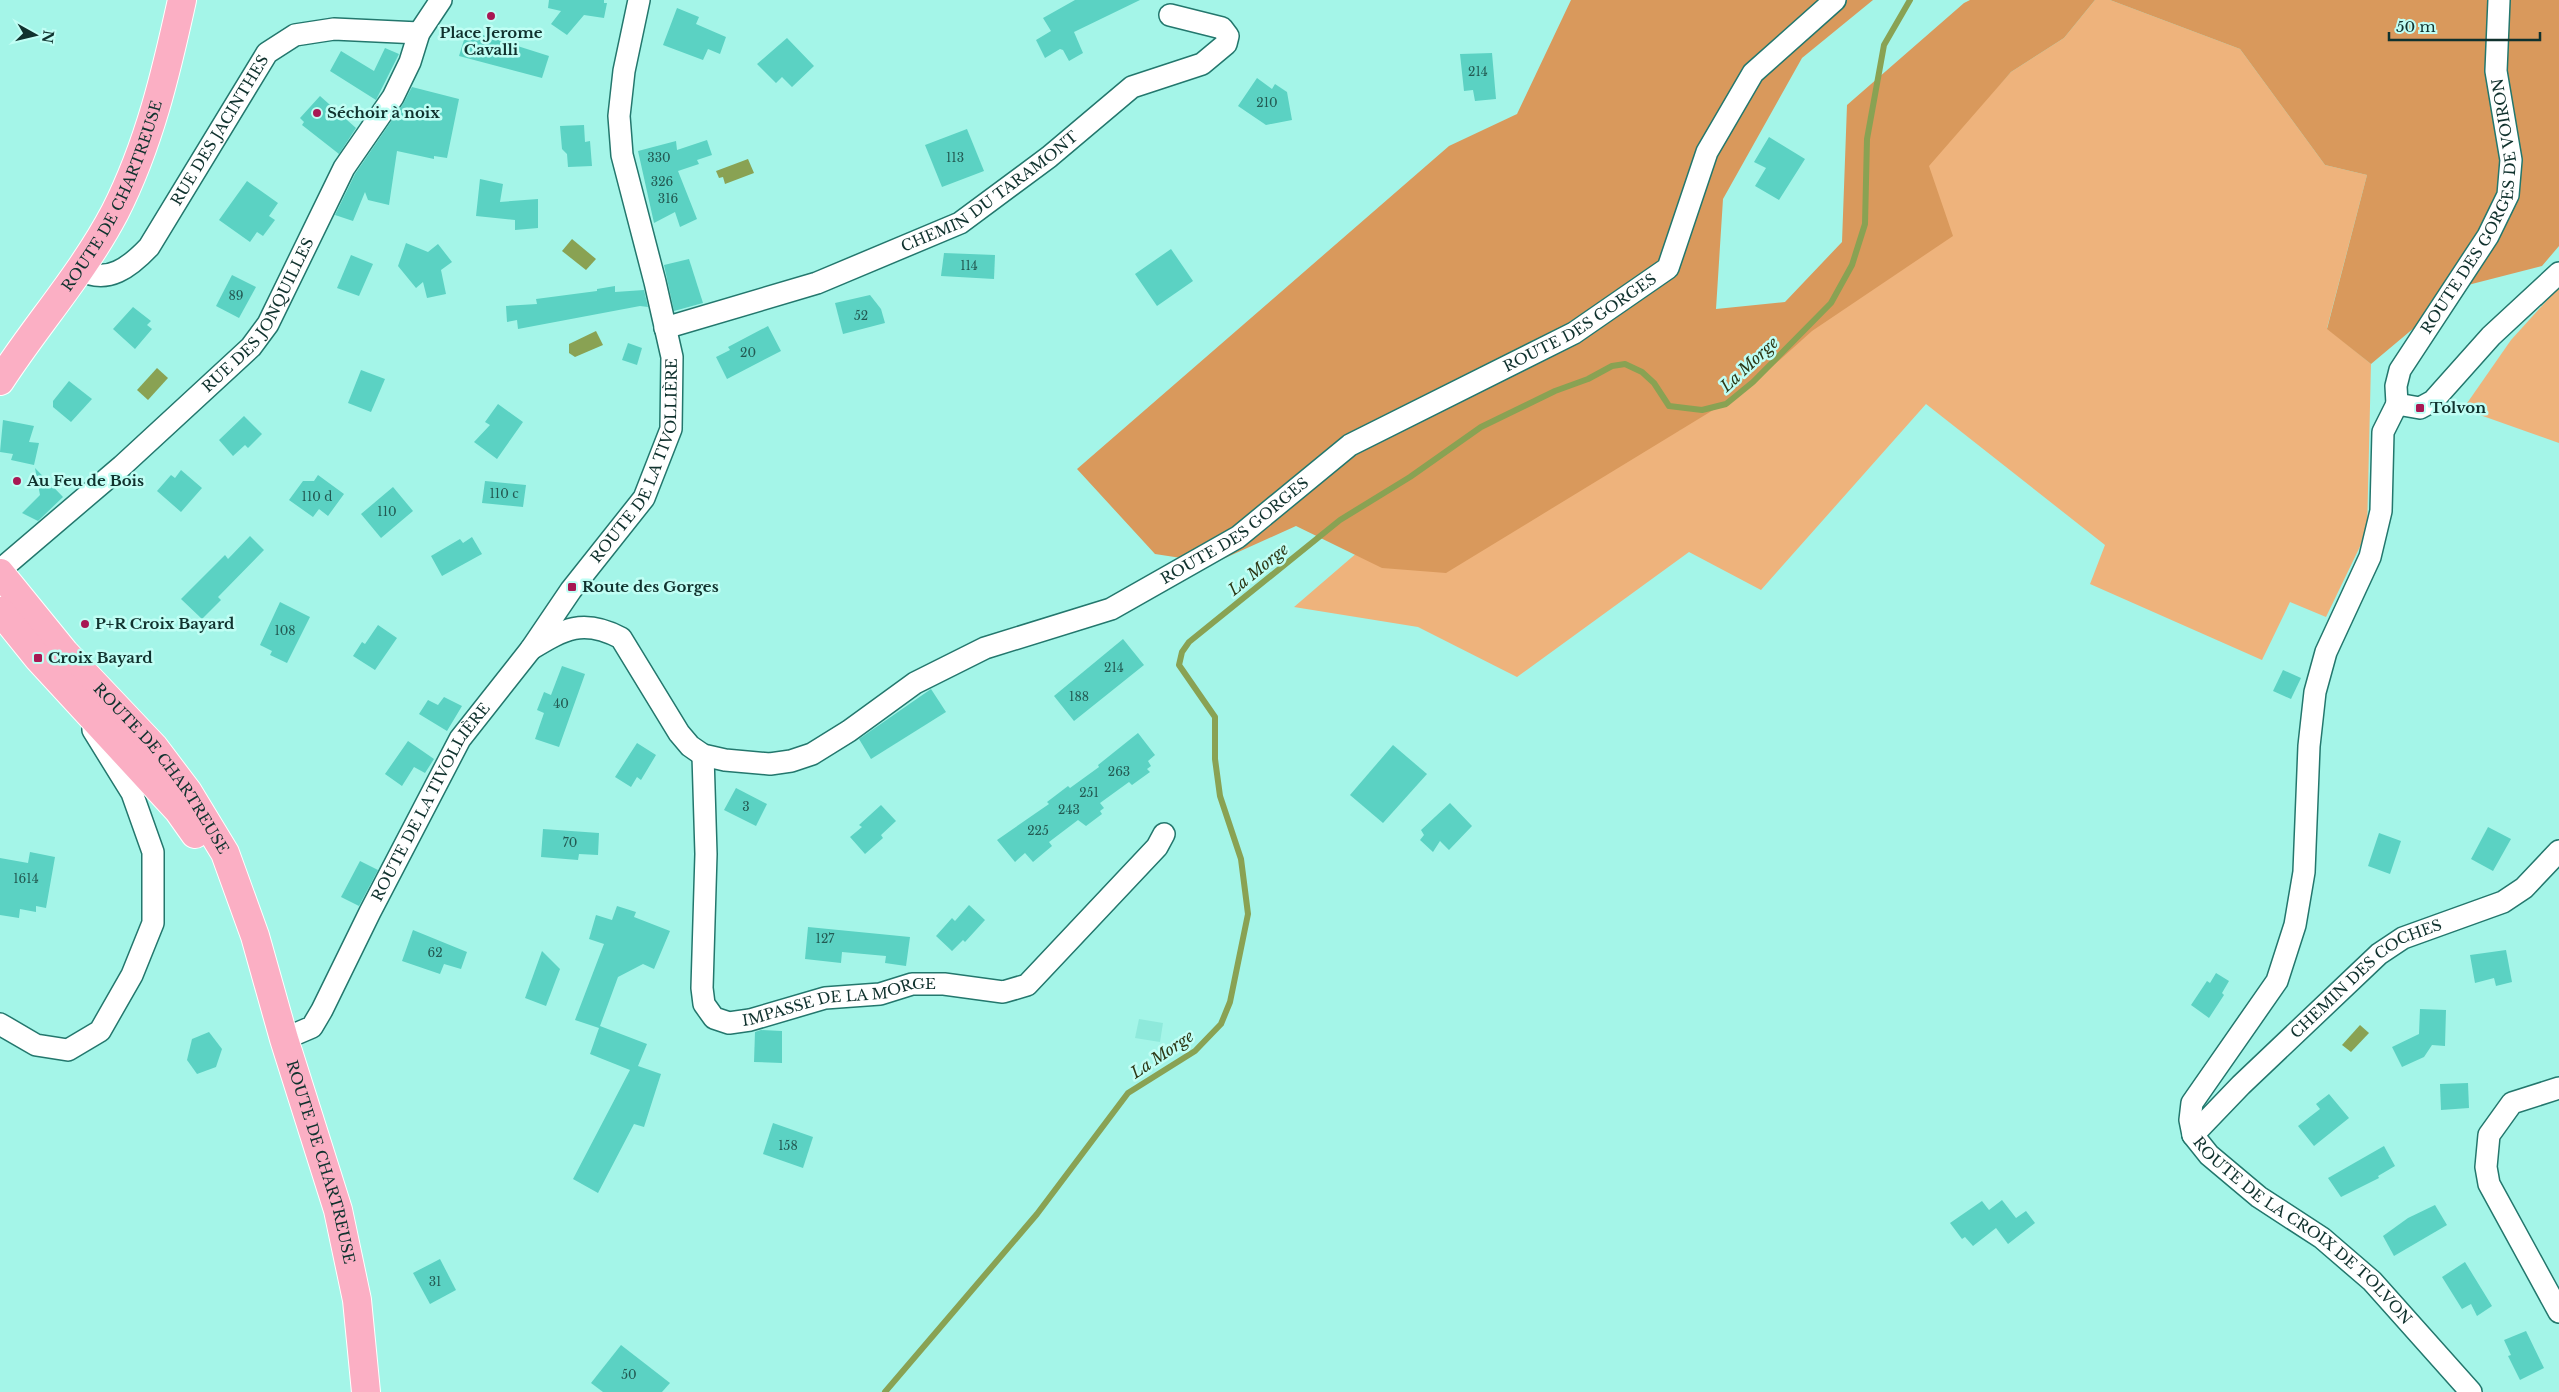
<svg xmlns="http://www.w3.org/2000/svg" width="2559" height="1392" font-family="'Libre Baskerville',serif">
<rect width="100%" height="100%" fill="#a4f5e8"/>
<polygon fill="#8ee9db" points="1139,1019 1163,1023 1160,1042 1135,1038"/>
<g fill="#eeb37c">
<polygon points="2095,0 2110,0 2240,49 2325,165 2367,175 2327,328 2371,364 2367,532 2326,617 2290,602 2262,660 2090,584 2105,545 1926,404 1761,590 1689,552 1517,677 1418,627 1294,607 1380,533 1680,430 2011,72 2064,38"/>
<polygon points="2559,287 2559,443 2463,409 2511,340"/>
</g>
<g fill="#d9995c">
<polygon points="1571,0 1873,0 1802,58 1723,199 1716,309 1785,302 1842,242 1847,105 1964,3 1970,0 2095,0 2064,38 2011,72 1929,166 1953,236 1812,331 1746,390 1446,573 1382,568 1296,526 1214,563 1155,554 1077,469 1449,146 1517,114"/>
<polygon points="2110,0 2559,0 2559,246 2542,266 2464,286 2371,364 2327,329 2367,175 2325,165 2240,49"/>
</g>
<g fill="#89a253">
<polygon points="748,159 754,173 725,184 723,177 719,178 716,171"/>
<polygon points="572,239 596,259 586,270 562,251"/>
<polygon points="596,331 603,345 575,357 569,353 569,344"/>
<polygon points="157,368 168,378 148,400 137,390"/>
<polygon points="2360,1025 2369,1033 2351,1052 2342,1045"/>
</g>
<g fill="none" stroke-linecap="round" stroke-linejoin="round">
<polyline stroke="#89a253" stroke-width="6" points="885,1392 1037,1214 1128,1093 1195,1051 1221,1024 1230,1002 1248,914 1241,859 1220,796 1215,759 1215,717 1179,665 1182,652 1189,642 1340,520 1410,477 1481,427 1555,391 1588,379 1612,366 1625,364 1642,372 1654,383 1669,406 1702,410 1726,404 1753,382 1831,303 1852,265 1865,224 1867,139 1884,45 1910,0"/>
</g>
<g fill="#5bd2c3">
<polygon points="549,0 604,0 604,3 607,3 604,18 584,15 567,35 551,24 561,11 548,8"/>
<polygon points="1075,0 1140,0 1074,32 1083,53 1069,61 1063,50 1060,49 1045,58 1036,40 1051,31 1043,18"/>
<polygon points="677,8 699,17 696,24 726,37 720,54 708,49 703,60 663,45"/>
<polygon points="467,30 549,56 542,78 459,56"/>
<polygon points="787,38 814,66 792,87 782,77 776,83 757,64"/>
<polygon points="385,48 399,54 376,100 330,71 341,51 374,71"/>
<polygon points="1492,53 1496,99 1475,101 1473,90 1464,91 1460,54"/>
<polygon points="1257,78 1272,89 1275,84 1287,92 1292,120 1266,125 1238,106"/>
<polygon points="412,87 459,99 447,158 434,156 434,159 397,151 389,205 368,200 365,192 353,221 335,215 355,174 403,104"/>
<polygon points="320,96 356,128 339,154 302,125 304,122 300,118"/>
<polygon points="584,125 585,142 590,141 592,166 568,167 567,154 562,149 560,126"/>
<polygon points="967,129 984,171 942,187 925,145"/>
<polygon points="1769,137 1805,159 1779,200 1755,186 1766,168 1754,162"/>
<polygon points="707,140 712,155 697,160 699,164 678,171 697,219 680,227 675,212 654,223 638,151 676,141 677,150"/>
<polygon points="480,179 503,184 500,202 538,199 538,228 515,230 515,220 476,216"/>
<polygon points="247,181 278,203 269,216 275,220 263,236 257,232 250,242 219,220"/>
<polygon points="406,243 428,252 438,244 452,262 441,270 446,294 427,298 423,282 416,288 398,266"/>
<polygon points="1171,249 1193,281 1157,306 1135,274"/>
<polygon points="944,253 995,255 994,279 941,276"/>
<polygon points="351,255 373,264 359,296 337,288"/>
<polygon points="689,259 703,303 674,311 664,265"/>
<polygon points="232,275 256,287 239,318 216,306"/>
<polygon points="615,286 615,292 644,290 648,307 640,306 518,329 517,320 507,322 506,306 537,304 536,299 597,291 597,289"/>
<polygon points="870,295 881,309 885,323 843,334 835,303"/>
<polygon points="133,307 151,321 147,325 152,329 135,349 113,329"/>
<polygon points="768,326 781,351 727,379 716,357 730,350 728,347"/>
<polygon points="628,343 642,348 637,365 622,360"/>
<polygon points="361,370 385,379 371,412 348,403"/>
<polygon points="69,381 92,399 71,422 53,407 53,401"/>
<polygon points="498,404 523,422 497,459 474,442 490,425 485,422"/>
<polygon points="244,416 262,434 248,448 245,445 233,456 219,440"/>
<polygon points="3,420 34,426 29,442 39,443 34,465 11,460 13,454 0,452"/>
<polygon points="35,468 63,497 38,521 22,513 40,495"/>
<polygon points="181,470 202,488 181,512 157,491 171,475 175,478"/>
<polygon points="318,475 344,494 328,516 319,509 313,517 289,500 303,481 314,481"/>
<polygon points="485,481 526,485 523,507 482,503"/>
<polygon points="393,487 413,511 381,538 361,514"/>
<polygon points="250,536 264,550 218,597 221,600 202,619 181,599 225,555 228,559"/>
<polygon points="472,537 482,554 442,576 431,556 460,539 463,543"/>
<polygon points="280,602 310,617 287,663 270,655 272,651 260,645"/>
<polygon points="378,625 397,638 375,670 353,656 362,642 365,644"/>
<polygon points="1123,639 1144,665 1074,721 1054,696"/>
<polygon points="562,666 585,674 559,747 535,739 544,713 537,710 544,692 551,695"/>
<polygon points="2283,670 2301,678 2291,699 2273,691"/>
<polygon points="931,689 946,712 871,759 859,739"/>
<polygon points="444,697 462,706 447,731 419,714 428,700 438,705"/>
<polygon points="1138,733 1155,755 1148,761 1151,766 1147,769 1150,772 1132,785 1129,782 1100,803 1104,808 1100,811 1102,814 1086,826 1078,820 1049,842 1052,846 1033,862 1025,853 1015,862 997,840 1049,804 1047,802 1068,786 1070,788 1099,767 1098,765"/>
<polygon points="408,741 434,759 425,773 414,767 402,786 385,774"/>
<polygon points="637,743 656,755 641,780 637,777 631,787 615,777"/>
<polygon points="1393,745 1427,774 1383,823 1350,795"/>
<polygon points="736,788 767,804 756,826 724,810"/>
<polygon points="1450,803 1472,826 1449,850 1440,841 1433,852 1420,840 1424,835 1421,830"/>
<polygon points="881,805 896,821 881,835 883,838 865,854 850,837 862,827 859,825"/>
<polygon points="2488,827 2511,839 2493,871 2471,859"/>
<polygon points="543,829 599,833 598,855 579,854 578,860 541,857"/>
<polygon points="2379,833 2401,841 2390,874 2368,866"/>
<polygon points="30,852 55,857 46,908 36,906 36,912 20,909 19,918 0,915 0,858 28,863"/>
<polygon points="360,861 378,870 359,906 341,897"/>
<polygon points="969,905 985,920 965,942 963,940 952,951 936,936 952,918 955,921"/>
<polygon points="617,906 636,912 634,917 670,931 654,969 643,964 618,977 600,1026 647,1044 638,1066 661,1074 644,1127 634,1124 598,1193 573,1179 630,1070 590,1054 599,1028 575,1020 604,944 589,939 596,915 612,920"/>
<polygon points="808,927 910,937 906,966 885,963 886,956 842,952 841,963 805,959"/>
<polygon points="413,930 467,952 461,969 444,964 440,974 402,961"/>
<polygon points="2506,950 2512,982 2496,986 2494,978 2475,983 2470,955"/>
<polygon points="542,951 560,969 546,1006 525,998"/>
<polygon points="2216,973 2229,981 2222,993 2224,995 2209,1018 2191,1005 2207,981 2210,983"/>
<polygon points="2420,1009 2446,1010 2445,1046 2432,1045 2424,1057 2402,1067 2392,1047 2419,1034"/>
<polygon points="761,1030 782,1031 782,1063 754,1062 755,1032"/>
<polygon points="209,1032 222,1049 216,1067 197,1074 187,1060 192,1039"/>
<polygon points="2468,1083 2469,1108 2441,1110 2440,1084"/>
<polygon points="2329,1094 2349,1118 2314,1146 2298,1126 2320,1109 2316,1104"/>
<polygon points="773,1123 813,1137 803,1168 763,1154"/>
<polygon points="2384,1146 2395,1166 2378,1176 2379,1178 2341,1197 2328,1178"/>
<polygon points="2002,1200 2016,1218 2026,1211 2035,1223 2008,1244 1996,1228 1973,1246 1965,1237 1962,1239 1950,1223 1982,1201 1989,1210"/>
<polygon points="2435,1205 2447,1225 2394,1256 2383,1236 2408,1218"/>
<polygon points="440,1259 456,1290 430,1304 413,1273"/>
<polygon points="2465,1262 2492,1306 2477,1316 2471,1304 2462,1309 2442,1277"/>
<polygon points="2526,1331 2544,1368 2520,1380 2508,1356 2511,1355 2504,1340"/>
<polygon points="621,1345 670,1383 662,1392 603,1392 591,1383"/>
</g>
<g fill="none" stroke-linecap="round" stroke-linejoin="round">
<defs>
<g id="minor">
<path id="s1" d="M80,269C107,286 131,266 149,247L267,53L295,35L334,29L419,33"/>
<path id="s2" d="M665,328L817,283L960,223L1049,157L1132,87L1202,64L1226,44L1228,36L1222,28L1170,15"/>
<path id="s3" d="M2397,404L2383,432L2381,511L2370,557L2326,652L2315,692L2309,746L2304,872L2295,925L2277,981L2192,1103L2190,1120L2193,1135L2209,1155L2259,1197L2322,1238L2372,1281L2471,1392"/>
<path id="s4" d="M2397,404L2396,386L2400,370L2488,236L2508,195L2511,160L2496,71L2499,0"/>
<polyline points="2397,404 2420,408 2433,401 2491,336 2559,273"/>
<path id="s5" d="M0,570L122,466L251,347L268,324L344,168L393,97L410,62L419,33L441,0"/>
<path id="s6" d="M531,649C564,629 583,618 621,638L679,733L690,746L703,755L725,760L770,764L791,761L812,754L849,731L915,683L985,648L1111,609L1238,537L1350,445L1574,333L1668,268L1707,152L1753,73L1835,0"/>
<path id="s7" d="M703,755L706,854L702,988L704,1004L714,1018L729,1023L750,1020L825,998L880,994L912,984H944L1003,992L1027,985L1157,847L1164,834"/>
<polyline points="0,1024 36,1045 68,1050 100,1031 132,975 153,923 153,852 132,793 93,730"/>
<path id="s8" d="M284,1039L312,1027L322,1010L370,912L460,739L531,649L571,590L644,498L671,429L672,357L655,282L622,155L619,116L624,71L639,0"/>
<polyline points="2559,1088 2512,1103 2489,1135 2486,1167 2489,1184 2559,1312"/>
<path id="s9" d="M2193,1135L2241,1085L2379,954L2403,938L2503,902L2524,888L2559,851"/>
</g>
<g id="major">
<path id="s10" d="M0,381C37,324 83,273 115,212C149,145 166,73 182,0"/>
<path id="s11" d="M0,573L65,653L154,747L188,792L225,853L255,936L284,1039L338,1210L357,1300L366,1392"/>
<polyline points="0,611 38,658 178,810 195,834"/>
</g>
</defs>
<use href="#minor" stroke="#23776d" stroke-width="24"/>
<use href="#major" stroke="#fff" stroke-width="30"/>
<use href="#minor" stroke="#fff" stroke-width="21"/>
<use href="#major" stroke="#fbafc4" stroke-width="28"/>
</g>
<g fill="#a81853" stroke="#c0fef4" stroke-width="2">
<circle cx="491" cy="16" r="5"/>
<circle cx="317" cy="113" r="5"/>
<rect x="2415" y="403" width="10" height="10" rx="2.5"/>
<circle cx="17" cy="481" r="5"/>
<rect x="567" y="582" width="10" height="10" rx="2.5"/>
<circle cx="85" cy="624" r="5"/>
<rect x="33" y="653" width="10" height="10" rx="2.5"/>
</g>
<g text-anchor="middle" stroke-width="5" stroke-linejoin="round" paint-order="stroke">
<g font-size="12" fill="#235a53">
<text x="1478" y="76">214</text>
<text x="1267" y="107">210</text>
<text x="659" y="162">330</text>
<text x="955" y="162">113</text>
<text x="662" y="186">326</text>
<text x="668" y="203">316</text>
<text x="969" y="270">114</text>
<text x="236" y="300">89</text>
<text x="861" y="320">52</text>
<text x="748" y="357">20</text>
<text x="504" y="498">110 c</text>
<text x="317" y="501">110 d</text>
<text x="387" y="516">110</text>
<text x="285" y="635">108</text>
<text x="1114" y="672">214</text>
<text x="1079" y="701">188</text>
<text x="561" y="708">40</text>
<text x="1119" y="776">263</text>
<text x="1089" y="797">251</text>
<text x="746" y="811">3</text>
<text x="1069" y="814">243</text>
<text x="1038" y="835">225</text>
<text x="570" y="847">70</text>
<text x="26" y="883">1614</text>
<text x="825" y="943">127</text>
<text x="435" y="957">62</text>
<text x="788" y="1150">158</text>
<text x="435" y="1286">31</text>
<text x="629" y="1379">50</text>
</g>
<g font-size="15" font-weight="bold" fill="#10322e" stroke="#c0fef4" text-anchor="start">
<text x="491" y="38" text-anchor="middle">Place Jerome<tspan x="491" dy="17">Cavalli</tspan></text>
<text x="327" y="118">Séchoir à noix</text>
<text x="2430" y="413">Tolvon</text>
<text x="27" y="486">Au Feu de Bois</text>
<text x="582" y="592">Route des Gorges</text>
<text x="95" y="629">P+R Croix Bayard</text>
<text x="48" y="663">Croix Bayard</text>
</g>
<g font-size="15" fill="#10322e" stroke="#c0fef4">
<text dy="5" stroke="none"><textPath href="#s1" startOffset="216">RUE DES JACINTHES</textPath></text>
<text dy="5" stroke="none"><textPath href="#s2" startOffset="355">CHEMIN DU TARAMONT</textPath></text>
<text dy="5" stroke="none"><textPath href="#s10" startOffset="218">ROUTE DE CHARTREUSE</textPath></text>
<text dy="5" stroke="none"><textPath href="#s4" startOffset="219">ROUTE DES GORGES DE VOIRON</textPath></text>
<text dy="5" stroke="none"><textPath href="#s5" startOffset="366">RUE DES JONQUILLES</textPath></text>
<text dy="5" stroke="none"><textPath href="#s6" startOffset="1239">ROUTE DES GORGES</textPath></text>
<text dy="5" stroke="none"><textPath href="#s8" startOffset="690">ROUTE DE LA TIVOLLIÈRE</textPath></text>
<text dy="5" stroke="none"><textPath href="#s6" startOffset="834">ROUTE DES GORGES</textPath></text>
<text dy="5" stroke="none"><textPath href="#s11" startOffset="254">ROUTE DE CHARTREUSE</textPath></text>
<text dy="5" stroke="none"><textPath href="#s8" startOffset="285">ROUTE DE LA TIVOLLIÈRE</textPath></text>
<text dy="5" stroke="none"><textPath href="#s9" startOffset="235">CHEMIN DES COCHES</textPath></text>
<text dy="5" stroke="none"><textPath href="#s7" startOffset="395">IMPASSE DE LA MORGE</textPath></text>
<text dy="5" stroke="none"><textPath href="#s11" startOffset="684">ROUTE DE CHARTREUSE</textPath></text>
<text dy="5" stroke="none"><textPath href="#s3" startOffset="924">ROUTE DE LA CROIX DE TOLVON</textPath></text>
</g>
<g font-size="16" font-style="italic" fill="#2d3816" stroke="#c0fef4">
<text transform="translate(1749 364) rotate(-43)" y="6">La Morge</text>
<text transform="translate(1258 569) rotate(-39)" y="6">La Morge</text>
<text transform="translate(1162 1054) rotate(-34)" y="6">La Morge</text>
</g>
</g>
<g transform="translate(35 35) rotate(98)" stroke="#c0fef4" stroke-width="4" paint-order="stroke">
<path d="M0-4L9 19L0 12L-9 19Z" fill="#10322e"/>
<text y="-8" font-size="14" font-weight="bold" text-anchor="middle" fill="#10322e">N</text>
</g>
<path d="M2389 32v8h151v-8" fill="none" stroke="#10322e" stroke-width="2.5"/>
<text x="2396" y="32" font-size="15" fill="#10322e" stroke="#c0fef4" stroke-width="4" paint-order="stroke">50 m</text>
</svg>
